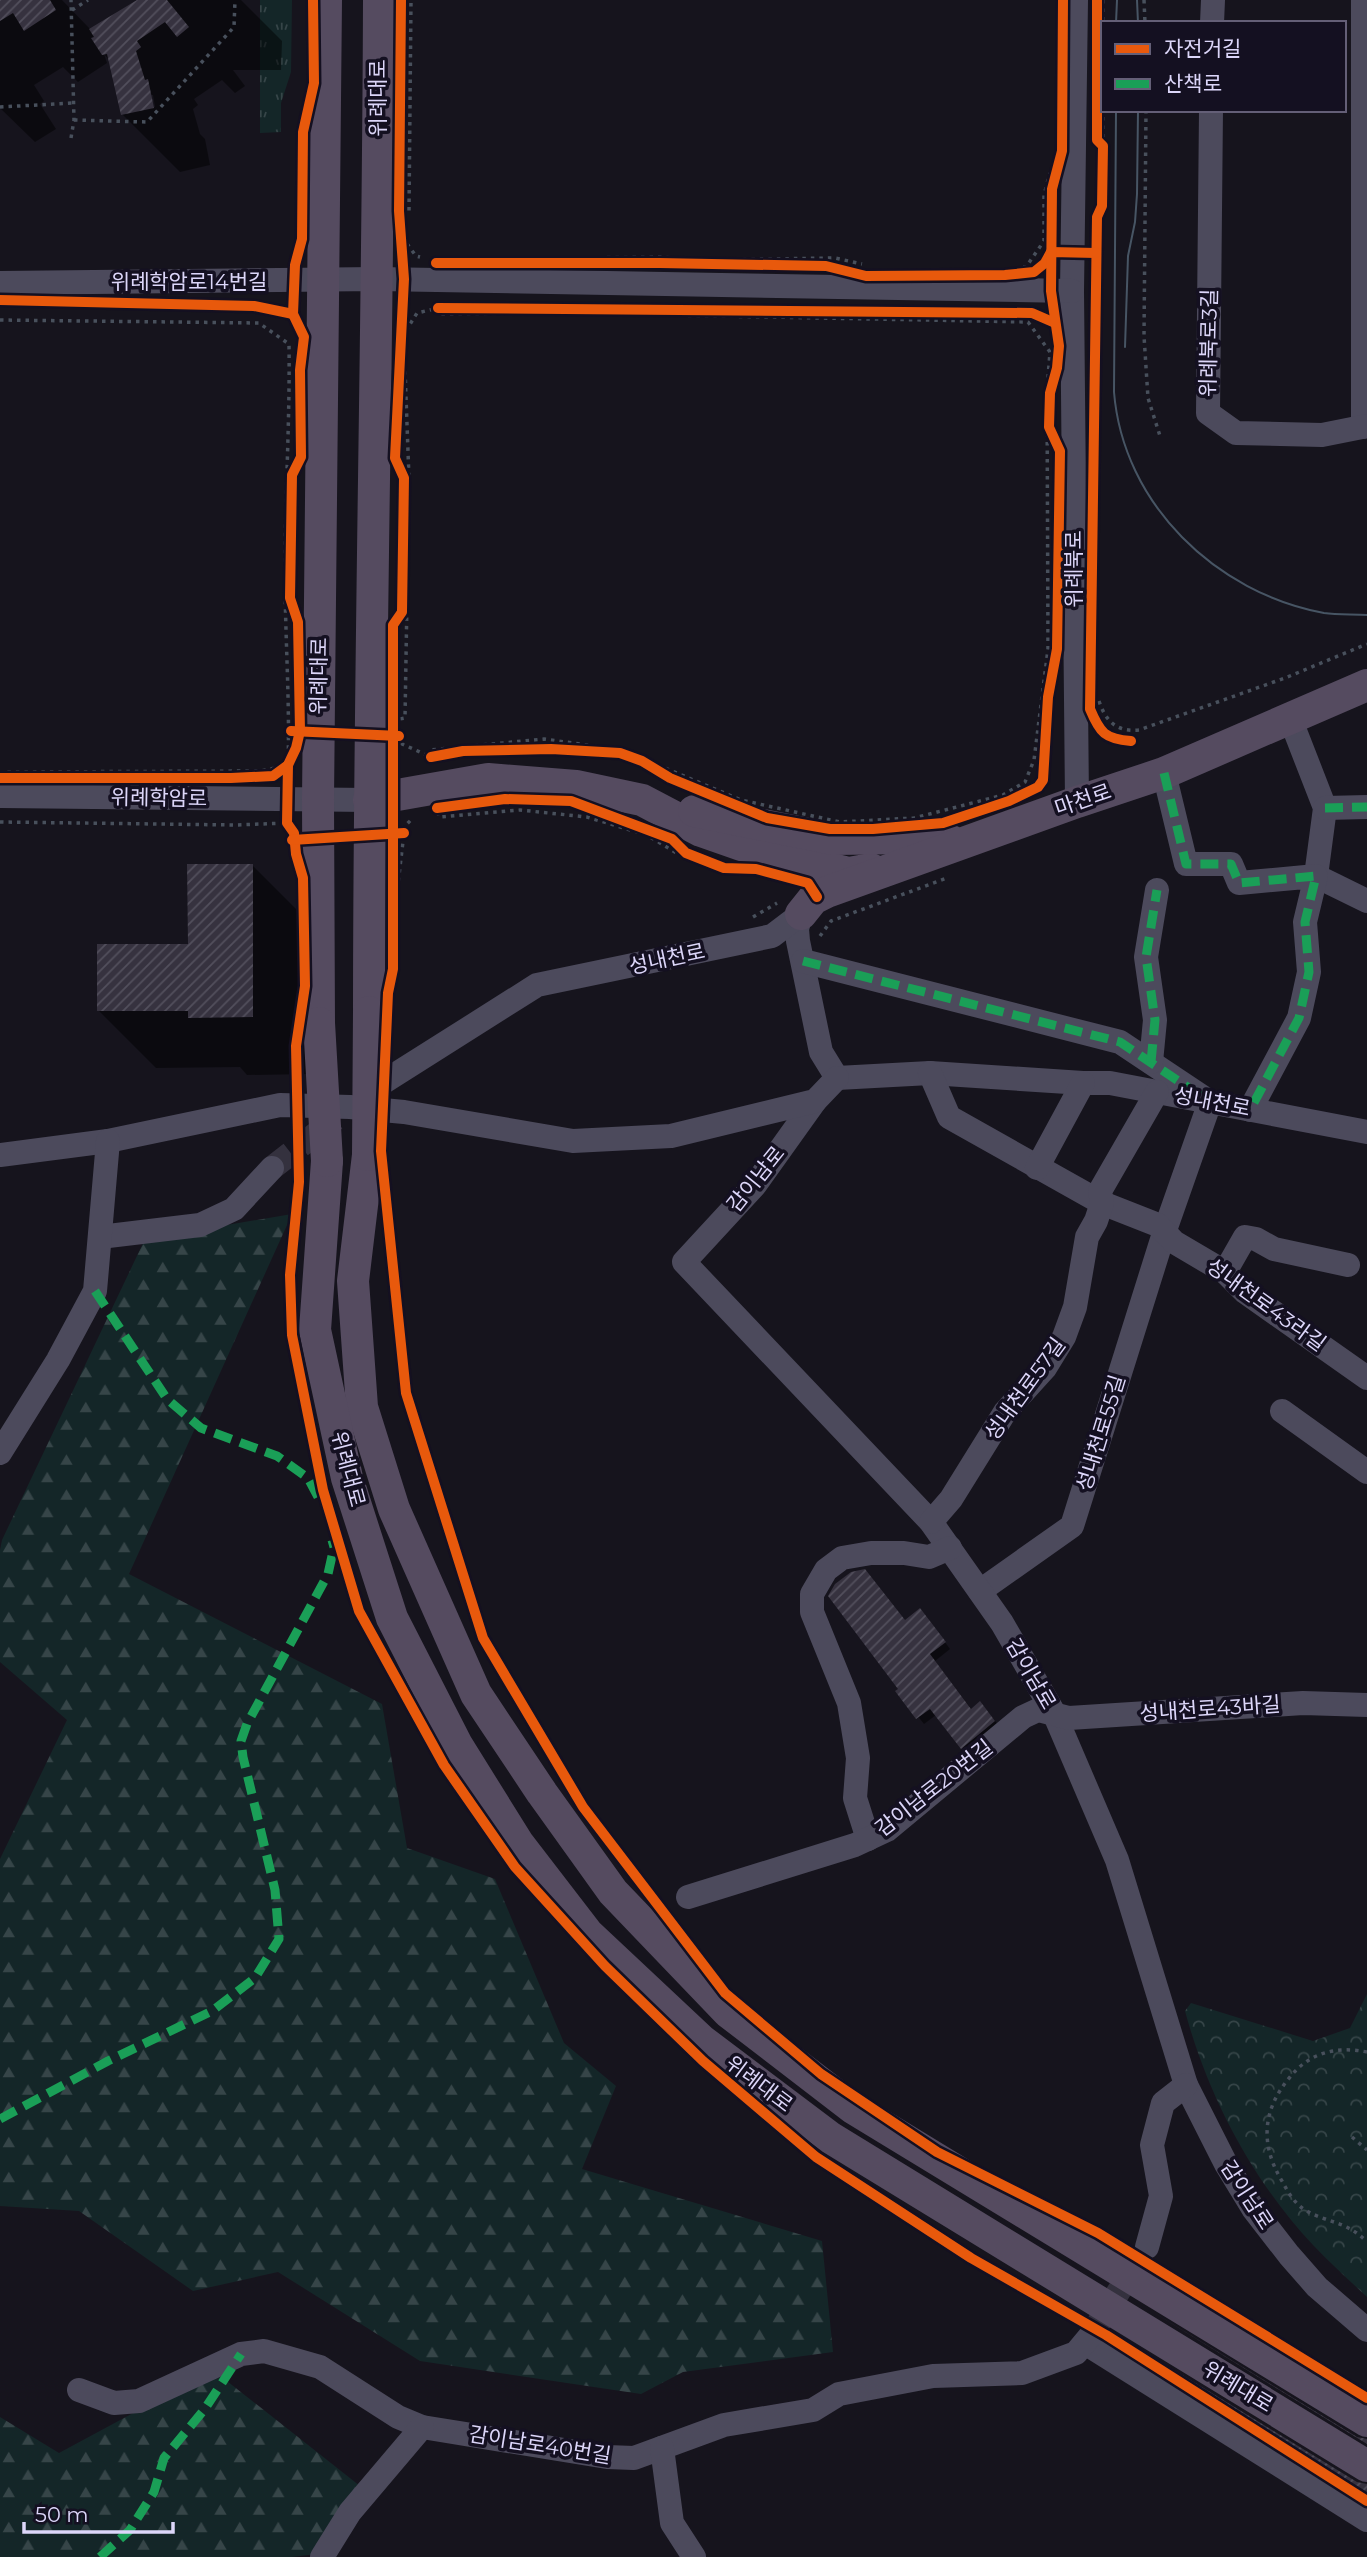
<svg xmlns="http://www.w3.org/2000/svg" width="1367" height="2557" font-family="Montserrat,'Noto Sans KR',sans-serif">
<defs>
<pattern id="grass-tufts" width="24" height="20" patternUnits="userSpaceOnUse" patternTransform="scale(1.75)"><rect width="24" height="20" fill="#142628"/><path d="M3 7l-1-3M5 7V3M7 7l1-3M15 17l-1-3M17 17v-4M19 17l1-3" fill="none" stroke="#364548"/></pattern>
<pattern id="forest-firs" width="22" height="20" patternUnits="userSpaceOnUse" patternTransform="scale(1.75)"><rect width="22" height="20" fill="#142628"/><path d="M5 1l3.5 6h-7zM16 11l3.5 6h-7z" fill="#364548"/></pattern>
<pattern id="park-crowns" width="20" height="18" patternUnits="userSpaceOnUse" patternTransform="scale(1.75)"><rect width="20" height="18" fill="#142628"/><path d="M2 6a3 3 0 1 1 6 0M12 15a3 3 0 1 1 6 0" fill="none" stroke="#364548"/></pattern>
<pattern id="building-hatch" width="6" height="6" patternUnits="userSpaceOnUse" patternTransform="scale(1.75)"><rect width="6" height="6" fill="#36323f"/><path d="M-1 1l2-2M0 6l6-6M5 7l2-2" fill="none" stroke="#524f5c"/></pattern>
</defs>
<rect width="100%" height="100%" fill="#16141d"/>
<polygon fill="url(#grass-tufts)" points="260,0 292,0 291,72 281,103 281,132 260,133"/>
<g fill="url(#forest-firs)">
<polygon points="292,1214 129,1574 382,1704 407,1848 495,1879 564,2043 616,2086 582,2169 822,2241 833,2352 683,2372 641,2394 420,2361 278,2272 193,2291 79,2211 0,2206 0,1859 67,1720 0,1662 0,1550 2,1540 145,1239"/>
<polygon points="213,2370 360,2486 317,2554 292,2557 0,2557 0,2417 59,2453"/>
</g>
<path fill="url(#park-crowns)" d="M1367,1994V2297C1349,2280 1330,2263 1313,2245C1252,2180 1208,2096 1185,2011L1191,2003L1313,2041L1350,2028Z"/>
<g fill="#0007" fill-rule="evenodd">
<path d="M0,0H62L91,30L141,0H241L282,41L281,70H233L245,86L235,93L222,80L194,99L198,105L193,109L200,134L205,139L210,165L180,172L122,114L110,61L104,54L107,63L78,82L63,67L34,85L44,101L40,104L56,129L35,142L0,108ZM149,95H153L155,107H152Z"/>
<polygon points="252,865 310,923 310,1074 247,1075 240,1067 156,1068 98,1010 189,946"/>
<polygon points="926,1616 950,1649 935,1661 972,1710 986,1710 1000,1727 968,1754 936,1715 924,1724 898,1691 905,1622"/>
</g>
<g fill="url(#building-hatch)">
<polygon points="0,0 50,0 56,10 24,31 13,13 0,21"/>
<polygon points="137,0 167,0 189,27 177,37 165,22 137,41 141,47 136,51 145,80 148,79 154,108 121,115 107,54 102,55 91,38 94,37 89,29"/>
<polygon points="187,864 253,864 253,1017 188,1018 188,1011 97,1011 97,944 188,944"/>
<polygon points="865,1569 905,1620 920,1608 946,1642 930,1654 971,1709 980,1701 995,1721 961,1749 930,1709 916,1719 895,1691 898,1689 828,1596 835,1584 851,1572"/>
<polygon points="1148,2309 1357,2437 1367,2439 1367,2444"/>
<polygon points="1127,2341 1357,2482 1367,2484 1367,2493 1126,2343"/>
</g>
<g fill="none" stroke-linecap="round" stroke-linejoin="round">
<g stroke="#34313e" stroke-width="24" stroke-dasharray="24 12" stroke-linecap="butt">
<polyline points="272,1168 335,1119"/>
<polyline points="1091,2335 1147,2247"/>
</g>
<g stroke="#48505c" stroke-width="3.5" stroke-dasharray="3.5 5" stroke-linecap="butt">
<polyline points="1103,0 1103,23"/>
<polyline points="1144,0 1145,23"/>
<polyline points="72,10 88,0"/>
<polyline points="0,107 73,103"/>
<polyline points="1146,110 1144,336 1148,398 1160,436"/>
<polyline points="74,120 147,122 234,27 235,0"/>
<polyline points="71,138 74,120 71,0"/>
<polyline points="1103,146 1103,110"/>
<polyline points="402,212 409,212 411,0"/>
<polyline points="402,237 416,256 420,257"/>
<polyline points="573,258 662,257 696,260 835,258 862,264"/>
<polyline points="1023,267 1026,267 1044,241 1044,195 1050,173"/>
<polygon points="438,308 439,314 561,313 1028,322 1050,352 1047,390 1048,649 1034,760 1025,782 1003,795 914,818 840,822 741,800 622,750 544,739 430,750 431,757 402,744 394,720 405,718 409,479 405,369 399,369 402,337 417,313"/>
<path d="M0,320L259,323L289,344C290,421 285,497 285,573C285,637 290,701 288,765L261,771L3,772"/>
<polyline points="1098,498 1102,206"/>
<path d="M1099,701C1106,722 1117,732 1139,730L1285,678L1367,644"/>
<polyline points="438,812 439,817 520,810 587,817 647,835 678,854 722,872 741,873"/>
<polyline points="0,822 236,825 287,823 291,838"/>
<polyline points="753,917 777,903"/>
<polyline points="820,936 831,921 947,878"/>
<polyline points="395,965 398,961 398,884 404,833 404,827 412,819"/>
<path d="M1367,2052C1337,2046 1310,2052 1290,2077C1262,2110 1260,2145 1282,2181C1288,2192 1294,2203 1305,2210C1327,2223 1347,2221 1367,2242"/>
<polyline points="1352,2137 1367,2150"/>
</g>
<g stroke="#4c4a5c" stroke-width="24">
<polyline points="1076,0 1072,291 1077,802"/>
<polyline points="1363,0 1363,427"/>
<polyline points="1212,23 1213,0"/>
<polyline points="1211,110 1208,413 1236,433 1322,435 1367,426"/>
<polyline points="0,283 378,279 1072,291"/>
<polyline points="1290,718 1325,808 1316,876 1367,901"/>
<polyline points="1164,773 1186,864 1231,864 1239,883 1316,876 1305,922 1309,972 1299,1018 1250,1110"/>
<polyline points="0,796 369,800"/>
<polyline points="1325,808 1367,807"/>
<polyline points="801,914 797,929 798,941 821,1052 837,1078 930,1073 1083,1083 1110,1083 1367,1132"/>
<polyline points="803,961 1120,1042 1210,1102 1164,1233 1072,1526 980,1591"/>
<polyline points="1151,1062 1155,1020 1146,957 1157,890"/>
<polyline points="930,1073 949,1117 1102,1203 1158,1225 1174,1242 1225,1272 1245,1292 1367,1378"/>
<polyline points="382,1083 537,985 772,936 801,914"/>
<polyline points="815,1101 755,1185 684,1262 931,1522 1002,1623 1054,1713 1117,1860 1186,2085 1226,2164 1254,2210 1289,2255 1317,2287 1367,2330"/>
<polyline points="0,1155 108,1141 280,1105 350,1107 404,1112 573,1141 671,1136 815,1101 837,1078"/>
<polyline points="1037,1168 1083,1083"/>
<polyline points="100,1237 200,1225 234,1209 272,1168"/>
<polyline points="1225,1272 1245,1237 1256,1239 1274,1249 1348,1265"/>
<polyline points="1282,1411 1367,1472"/>
<polyline points="0,1453 58,1360 95,1291 108,1141"/>
<polyline points="931,1522 951,1499 1005,1412 1045,1368 1064,1337 1075,1307 1087,1237 1096,1221 1102,1203 1100,1191 1157,1092"/>
<polyline points="868,1839 855,1798 858,1758 849,1703 812,1612 812,1594 826,1570 842,1558 871,1553 904,1553 929,1557 950,1548"/>
<polyline points="688,1897 855,1845 887,1830 1023,1717 1038,1710 1069,1718 1303,1703 1367,1705"/>
<polyline points="1147,2247 1161,2196 1152,2145 1163,2103 1186,2085"/>
<polyline points="1085,2343 1367,2520"/>
<polyline points="79,2390 114,2403 139,2401 241,2354 264,2351 320,2367 398,2417 422,2427 607,2457 634,2458 724,2425 813,2410 839,2394 933,2376 1022,2373 1076,2353 1091,2335"/>
<polyline points="662,2448 672,2523 694,2557"/>
<polyline points="322,2557 350,2512 422,2427"/>
</g>
<g stroke="#554b60" stroke-width="32">
<polyline points="369,800 488,779 576,786 642,800 701,831 761,852 849,873 871,869"/>
<polyline points="694,811 833,839 918,838 951,841"/>
<polyline points="801,914 813,899 827,892 1077,802 1164,773 1367,685"/>
<path d="M369,1012C369,675 378,337 379,0"/>
<polyline points="319,1023 318,800 326,0"/>
<polyline points="368,1155 353,1281 362,1407 394,1509 476,1694 542,1793 613,1892 728,2012 853,2108 1367,2421"/>
<polyline points="327,1161 315,1330 347,1478 392,1618 457,1745 518,1843 588,1934 701,2040 831,2138 1367,2466"/>
</g>
<g stroke="#475564" stroke-width="2">
<polyline points="1137,0 1138,23"/>
<polyline points="1116,23 1117,0"/>
<path d="M1116,110L1114,392C1123,504 1216,593 1324,613C1338,615 1353,614 1367,615"/>
<polyline points="1125,347 1128,256 1135,222 1137,194 1138,110"/>
</g>
<g stroke="#554b60" stroke-width="32">
<polyline points="319,1023 327,1161"/>
<polyline points="368,1155 369,1012"/>
</g>
<g stroke="#1a9f57" stroke-width="9" stroke-dasharray="18 9" stroke-linecap="butt">
<polyline points="1164,773 1186,864 1231,864 1239,883 1316,876 1305,922 1309,972 1299,1018 1250,1110"/>
<polyline points="1325,808 1367,807"/>
<polyline points="803,961 1120,1042 1210,1102"/>
<polyline points="1151,1062 1155,1020 1146,957 1157,890"/>
<polyline points="95,1291 167,1399 201,1428 277,1456 308,1478 318,1497"/>
<polyline points="0,2119 108,2061 212,2011 255,1978 279,1939 275,1890 243,1757 241,1741 247,1724 328,1574 334,1547 332,1540"/>
<polyline points="100,2557 130,2530 154,2492 164,2458 204,2410 241,2354"/>
</g>
<defs>
<g id="cycleway">
<polyline points="313,0 314,83 303,132 302,239 295,265 293,314 304,337 300,370 301,457 292,475 290,598 298,622 300,731 296,748 288,765 287,823 294,833 296,854 303,878 305,986 296,1046 299,1182 290,1275 292,1335 323,1490 359,1611 444,1765 515,1867 605,1966 703,2061 816,2157 971,2258 1106,2335 1367,2501"/>
<polyline points="401,0 399,211 404,279 395,458 404,478 402,612 393,625 393,969 388,993 381,1151 406,1393 483,1638 583,1807 725,1993 821,2074 937,2152 1098,2233 1367,2398"/>
<path d="M1097,0V140L1103,146L1102,206L1097,217L1090,709C1100,733 1105,739 1131,741"/>
<polyline points="436,263 660,263 826,266 866,276 1005,275 1034,272 1045,263 1051,252 1096,253"/>
<polyline points="0,300 254,306 293,314"/>
<polyline points="438,308 1032,313 1055,323"/>
<polyline points="291,731 399,736"/>
<polyline points="431,757 463,751 551,749 620,753 642,761 670,778 767,818 830,829 873,829 943,823 1009,801 1038,787 1043,780 1048,697 1057,649 1060,451 1049,427 1050,393 1057,368 1059,346 1051,291 1052,189 1062,151 1063,0"/>
<polyline points="0,778 231,778 273,776 288,765"/>
<polyline points="437,808 505,799 571,801 672,839 686,853 724,868 756,869 808,883 817,897"/>
<polyline points="292,840 404,833"/>
</g>
</defs>
<use href="#cycleway" stroke="#141021" stroke-width="15"/>
<use href="#cycleway" stroke="#e8590c" stroke-width="10"/>
</g>
<g text-anchor="middle" stroke-width="7" stroke-linejoin="round" paint-order="stroke">
<g font-size="21" fill="#dcd6f9" stroke="#141021">
<text transform="translate(378 98) rotate(-90)" y="7">위례대로</text>
<text x="189" y="289">위례학암로14번길</text>
<text transform="translate(1209 343) rotate(-89)" y="7">위례북로3길</text>
<text transform="translate(1074 569) rotate(-90)" y="7">위례북로</text>
<text transform="translate(319 676) rotate(-89)" y="7">위례대로</text>
<text transform="translate(159 798) rotate(1)" y="7">위례학암로</text>
<text transform="translate(1083 800) rotate(-19)" y="7">마천로</text>
<text transform="translate(667 959) rotate(-12)" y="7">성내천로</text>
<text transform="translate(1212 1102) rotate(11)" y="7">성내천로</text>
<text transform="translate(756 1179) rotate(-51)" y="7">감이남로</text>
<text transform="translate(1266 1305) rotate(36)" y="7">성내천로43라길</text>
<text transform="translate(1025 1389) rotate(-54)" y="7">성내천로57길</text>
<text transform="translate(1101 1433) rotate(-73)" y="7">성내천로55길</text>
<text transform="translate(348 1469) rotate(75)" y="7">위례대로</text>
<text transform="translate(1031 1674) rotate(60)" y="7">감이남로</text>
<text transform="translate(1210 1709) rotate(-4)" y="7">성내천로43바길</text>
<text transform="translate(934 1788) rotate(-38)" y="7">감이남로20번길</text>
<text transform="translate(759 2084) rotate(37)" y="7">위례대로</text>
<text transform="translate(1247 2195) rotate(57)" y="7">감이남로</text>
<text transform="translate(1238 2387) rotate(31)" y="7">위례대로</text>
<text transform="translate(540 2445) rotate(9)" y="7">감이남로40번길</text>
</g>
</g>
<rect x="1101" y="21" width="245" height="91" fill="#141021" stroke="#645f77" stroke-width="2"/>
<rect x="1115" y="44" width="35" height="10" fill="#e8590c" stroke="#645f77" stroke-width="2"/>
<text x="1164" y="56" font-size="21" fill="#dcd6f9">자전거길</text>
<rect x="1115" y="79" width="35" height="10" fill="#1a9f57" stroke="#645f77" stroke-width="2"/>
<text x="1164" y="91" font-size="21" fill="#dcd6f9">산책로</text>
<path d="M24 2522v10h149v-10" fill="none" stroke="#dcd6f9" stroke-width="3.5"/>
<text x="35" y="2522" font-size="21" fill="#dcd6f9" stroke="#141021" stroke-width="5" paint-order="stroke">50 m</text>
</svg>
